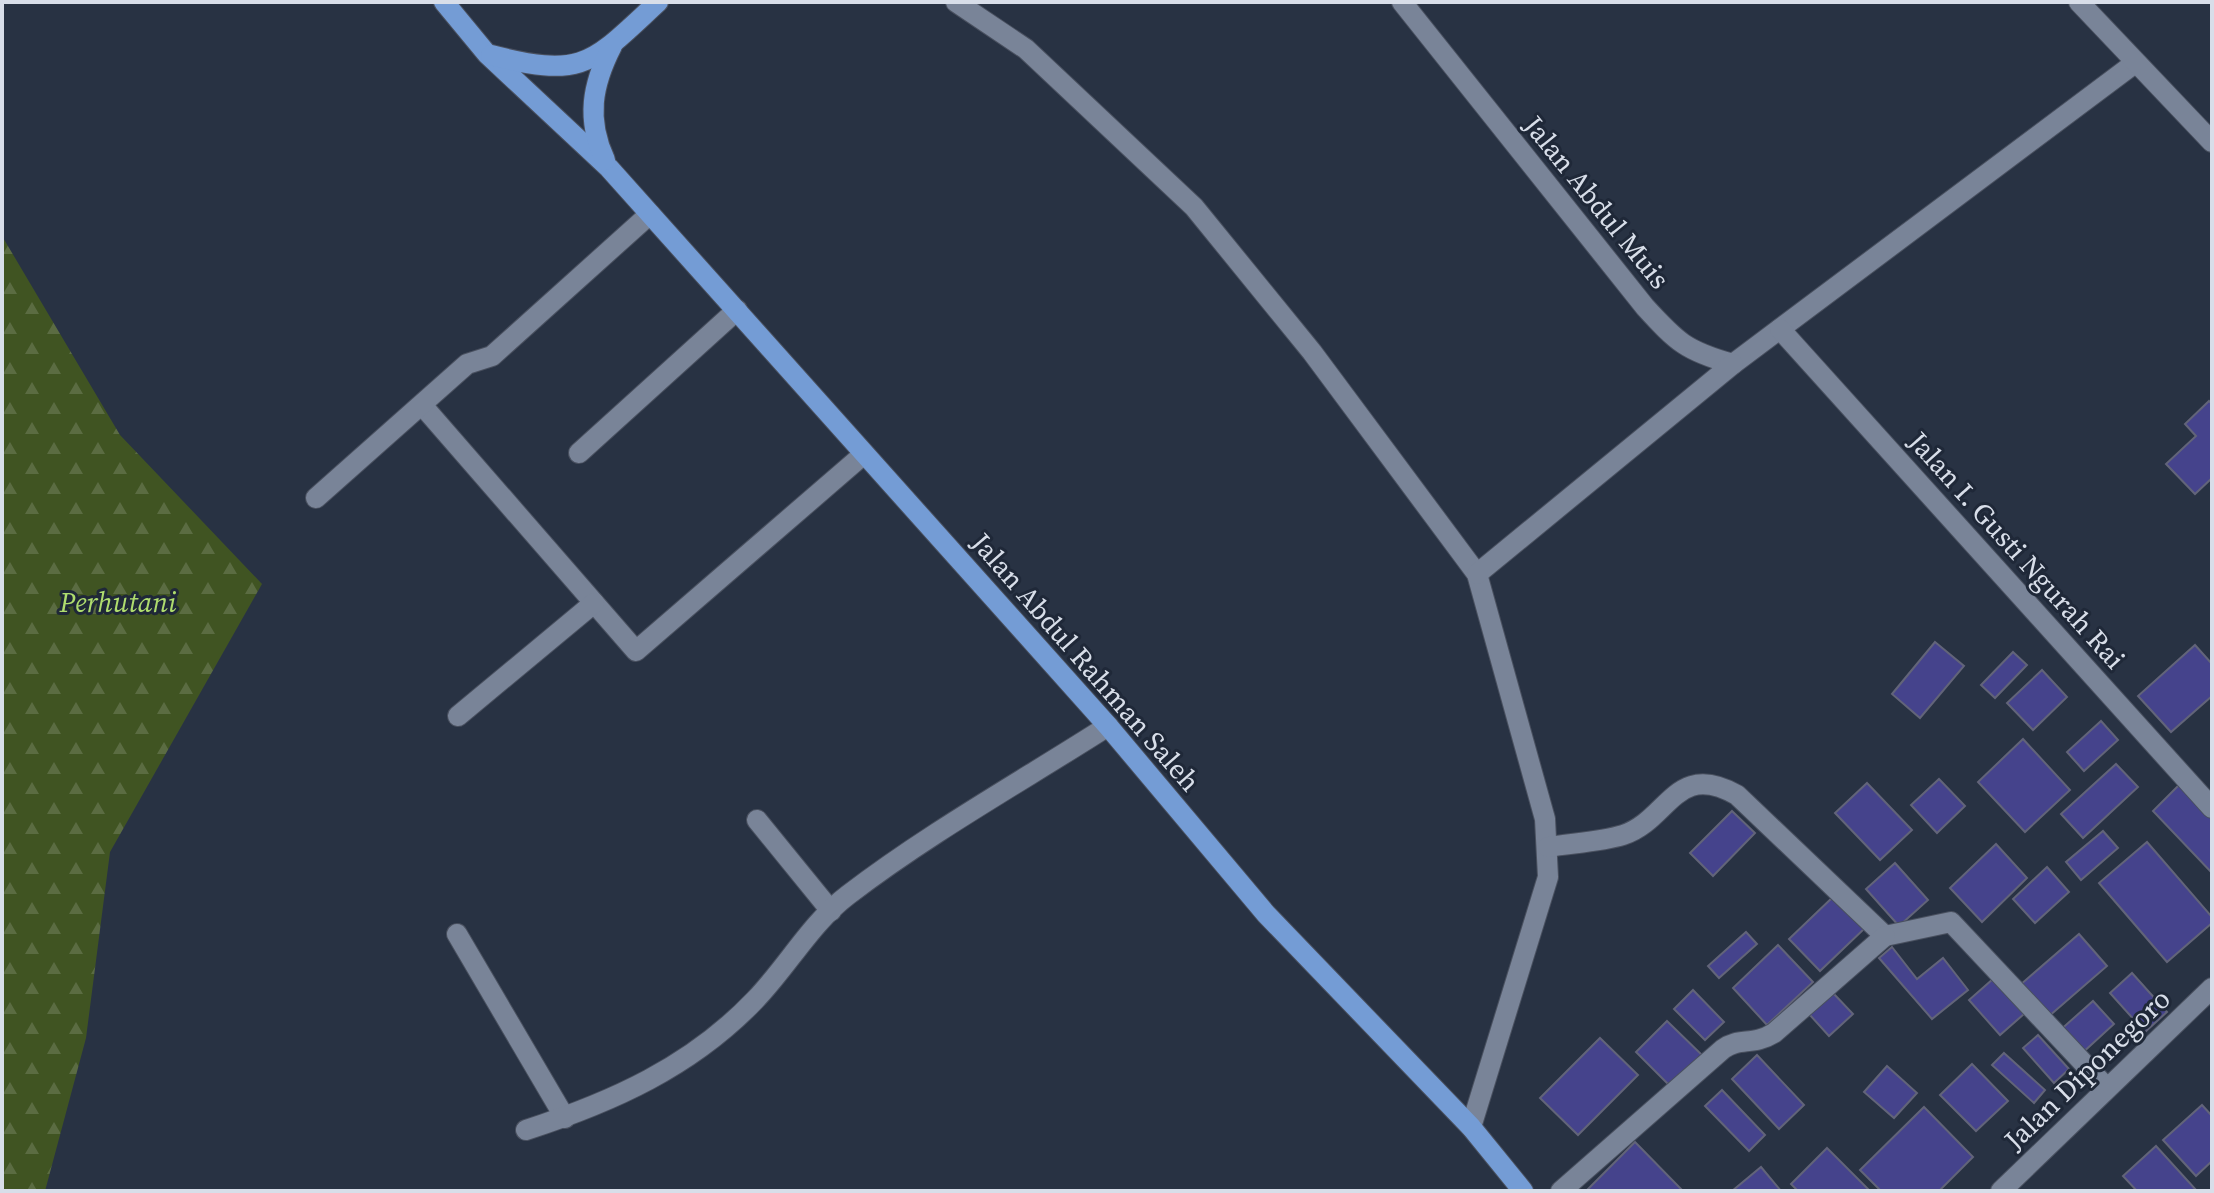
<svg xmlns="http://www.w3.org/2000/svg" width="2214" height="1193" font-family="'Source Serif 4',serif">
<defs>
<pattern id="forest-firs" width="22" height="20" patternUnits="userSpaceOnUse" patternTransform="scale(2)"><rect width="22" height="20" fill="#405422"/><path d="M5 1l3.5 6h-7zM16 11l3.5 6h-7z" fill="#5b6c42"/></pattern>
</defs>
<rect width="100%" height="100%" fill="#283243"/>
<polygon fill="url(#forest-firs)" points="2,236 120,435 262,584 110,852 86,1038 45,1191 2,1191"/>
<g fill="#45438c" stroke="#626479" stroke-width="2">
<polygon points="2209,401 2212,404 2212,478 2195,494 2166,464 2196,436 2185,424"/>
<polygon points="1935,642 1964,666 1920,718 1892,694"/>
<polygon points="2195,645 2212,664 2212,696 2171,732 2138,696"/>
<polygon points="2013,652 2027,665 1995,698 1981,685"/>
<polygon points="2042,670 2067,697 2033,730 2007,703"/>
<polygon points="2101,721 2118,740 2084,771 2067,752"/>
<polygon points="2023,739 2070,790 2025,832 1978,782"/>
<polygon points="2116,764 2138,787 2083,838 2061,814"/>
<polygon points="1939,779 1965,806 1937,833 1911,805"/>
<polygon points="1867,783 1912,830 1880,860 1835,813"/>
<polygon points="2179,785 2212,819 2212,873 2153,811"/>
<polygon points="1732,811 1755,833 1713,876 1690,853"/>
<polygon points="2103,831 2118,848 2081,880 2066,862"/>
<polygon points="2147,842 2212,917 2212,923 2167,962 2099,883"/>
<polygon points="1996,844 2027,878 1982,922 1950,888"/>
<polygon points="1895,863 1928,900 1899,926 1866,889"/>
<polygon points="2047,867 2069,892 2035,923 2013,899"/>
<polygon points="1834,896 1865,928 1820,971 1789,939"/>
<polygon points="1746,932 1757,944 1719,978 1708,966"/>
<polygon points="2079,934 2107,966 2048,1017 2020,985"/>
<polygon points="1778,945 1813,982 1767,1025 1733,988"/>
<polygon points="1892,947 1917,979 1943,958 1968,990 1932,1019 1879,958"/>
<polygon points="2132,973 2167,1012 2145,1032 2110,993"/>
<polygon points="1993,979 2024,1014 2000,1035 1969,1000"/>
<polygon points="1693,990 1724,1022 1705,1040 1674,1009"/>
<polygon points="1833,993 1853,1014 1829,1036 1809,1014"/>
<polygon points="2093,1001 2114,1024 2080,1055 2058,1032"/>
<polygon points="1667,1021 1705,1058 1673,1089 1636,1052"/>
<polygon points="2038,1035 2069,1069 2054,1083 2023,1048"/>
<polygon points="1600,1038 1638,1075 1578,1135 1540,1098"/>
<polygon points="2004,1053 2045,1090 2034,1103 1992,1065"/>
<polygon points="1757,1055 1804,1105 1779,1129 1732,1079"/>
<polygon points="1972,1064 2008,1101 1976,1131 1940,1095"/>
<polygon points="1887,1066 1917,1093 1894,1118 1864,1092"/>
<polygon points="1722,1090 1765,1135 1749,1151 1705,1106"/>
<polygon points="2202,1105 2212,1116 2212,1161 2196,1176 2163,1140"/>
<polygon points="1924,1107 1973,1157 1939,1191 1881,1191 1860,1170"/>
<polygon points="1635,1142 1683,1191 1586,1191"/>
<polygon points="2156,1146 2197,1191 2137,1191 2123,1176"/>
<polygon points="1827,1148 1870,1191 1798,1191 1791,1184"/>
<polygon points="1761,1167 1781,1191 1732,1191"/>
</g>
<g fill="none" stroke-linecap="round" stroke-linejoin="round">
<defs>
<g id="minor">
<polyline points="956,2 1026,49 1194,207 1312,352 1477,574 1545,819 1548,877 1471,1127"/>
<path d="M1402,2L1645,307C1677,342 1686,351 1733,364L2135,63"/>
<polyline points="2079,2 2212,142"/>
<polyline points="1780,329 2212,808"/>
<polyline points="422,405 636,651 864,454"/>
<polyline points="579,453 737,310"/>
<polyline points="316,498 467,364 492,356 650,214"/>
<polyline points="1477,574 1733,364"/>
<polyline points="458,716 594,603"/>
<polyline points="757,820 831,911"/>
<path d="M1548,847C1572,843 1600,842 1623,835C1669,820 1675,760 1737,795L1885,936L1951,922L2107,1088"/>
<polyline points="457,934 565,1118"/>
<path d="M526,1130C612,1102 691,1067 755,1000C787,967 811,923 848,895C929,833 1022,781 1108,726"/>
<path d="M1561,1191L1723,1049C1739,1037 1753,1046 1774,1033L1885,936"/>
<polyline points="2001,1191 2212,988"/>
</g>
<g id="major">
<polyline points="444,2 487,54 609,168 1108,726 1266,914 1471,1127 1523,1191"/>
<path d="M491,55C584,79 591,64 658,2"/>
<path d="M605,160C586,119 592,85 612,46"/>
</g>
</defs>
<use href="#minor" stroke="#49505f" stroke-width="22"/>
<use href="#major" stroke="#49505f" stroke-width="22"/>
<use href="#minor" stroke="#798498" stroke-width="20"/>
<use href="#major" stroke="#749cd5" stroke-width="20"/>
</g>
<g text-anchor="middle" stroke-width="6" stroke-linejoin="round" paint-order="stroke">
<g font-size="28" fill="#d8dee9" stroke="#1f2838">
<text transform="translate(1597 202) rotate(51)" y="10">Jalan Abdul Muis</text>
<text transform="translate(2017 550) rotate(48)" y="10">Jalan I. Gusti Ngurah Rai</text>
<text transform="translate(1086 662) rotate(49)" y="10">Jalan Abdul Rahman Saleh</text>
<text transform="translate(2087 1069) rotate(-44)" y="10">Jalan Diponegoro</text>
</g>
<g font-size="28" font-style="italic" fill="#afdc6e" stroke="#1f2838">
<text x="118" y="612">Perhutani</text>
</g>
</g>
<rect width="2214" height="1193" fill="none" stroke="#d8dee9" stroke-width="8"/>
</svg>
